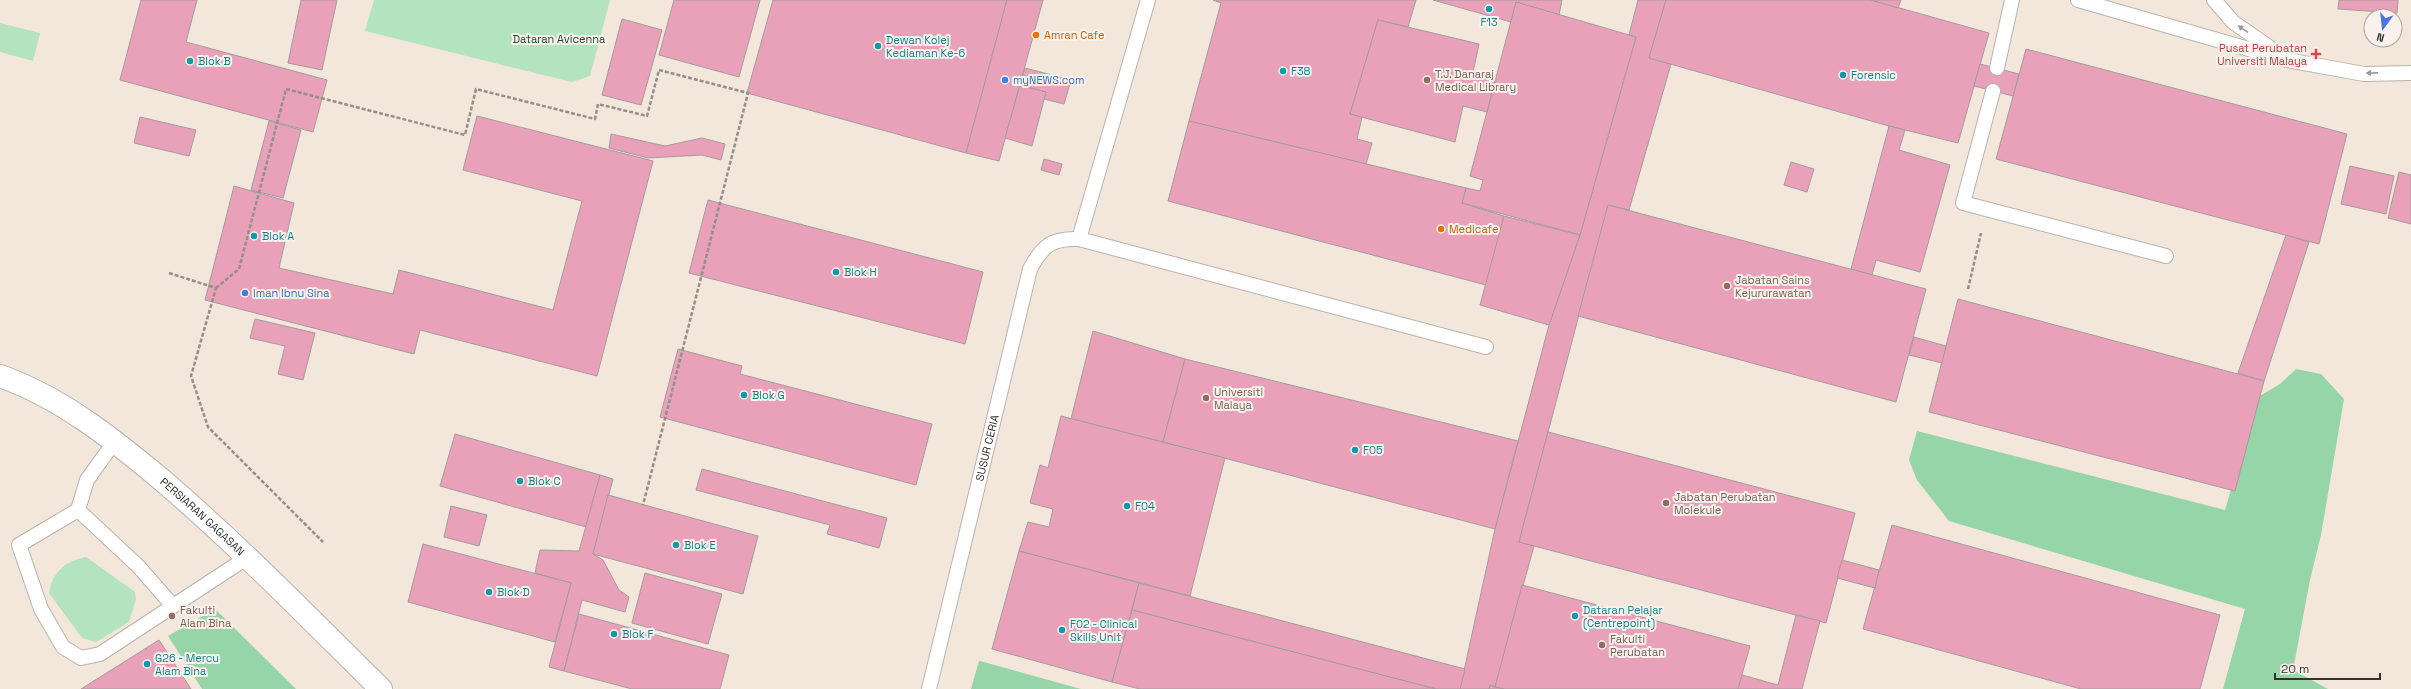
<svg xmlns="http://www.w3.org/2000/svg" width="2411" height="689" font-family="'Space Grotesk',sans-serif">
<rect width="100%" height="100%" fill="#f9f2ec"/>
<path fill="#f3e6db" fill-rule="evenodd" d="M0,0H2411V689H0ZM2371,16H2395V40H2371Z"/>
<g fill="#b3e3bf">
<polygon points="374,0 610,0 590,76 572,82 365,31"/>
<polygon points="0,23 40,33 33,61 0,52"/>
<path d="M86,557L135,592L136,599L129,622L96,642L82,638L49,593C52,572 66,561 86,557Z"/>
</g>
<g fill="#96d5a8">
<polygon points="2296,369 2321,374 2344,399 2321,535 2310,580 2293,670 2328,689 2223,689 2245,609 1949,521 1917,480 1909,460 1917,431 2225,510 2258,397 2280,384"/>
<polygon points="215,609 296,689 202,689 168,636"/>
<polygon points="979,661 980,661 1081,689 971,689"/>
</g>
<g fill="#e9a1b9" stroke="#a49b9d">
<polygon points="141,0 197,0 186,42 327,80 313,132 120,80"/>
<polygon points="301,0 337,0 322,70 288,63"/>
<polygon points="674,0 760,0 739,77 659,55"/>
<polygon points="773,0 1007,0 966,153 747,93"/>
<polygon points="1007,0 1043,0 999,161 966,153"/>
<polygon points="1213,0 1416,0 1408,27 1378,20 1350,114 1362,117 1357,139 1372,143 1366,164 1189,121 1221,3"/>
<polygon points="1433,0 1562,0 1559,15 1516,2 1511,22"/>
<polygon points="1638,0 1666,0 1649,58 1671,64 1629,210 1608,205 1519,542 1534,546 1495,687 1490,685 1489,689 1460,689 1495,529 1549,325 1580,235 1636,37 1629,35"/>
<polygon points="1666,0 1871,0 1989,33 1958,143 1889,126 1649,58"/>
<polygon points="1871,0 1901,0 1898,8"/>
<polygon points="2339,0 2398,0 2397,13 2338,9"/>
<polygon points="1516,2 1636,37 1580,235 1462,203 1466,188 1480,191 1483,180 1470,176"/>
<polygon points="622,19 662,30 641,105 602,95"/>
<polygon points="1378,20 1479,44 1472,77 1495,80 1487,112 1463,106 1455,142 1350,114"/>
<polygon points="2026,49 2347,134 2319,244 1996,159"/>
<polygon points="1980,64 2019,74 2013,96 1974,86"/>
<polygon points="1025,68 1071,80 1064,104 1044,99 1046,92 1020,85"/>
<polygon points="1020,85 1046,92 1032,146 1005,138"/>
<polygon points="477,116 653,161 597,376 420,330 414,354 205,300 234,186 294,203 279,268 393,294 399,270 553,310 582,201 463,170"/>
<polygon points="140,117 196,130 189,156 134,143"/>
<polygon points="269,121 301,130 283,198 251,190"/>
<polygon points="1189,121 1466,188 1462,203 1504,216 1486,285 1168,201"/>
<polygon points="1889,126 1905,130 1899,150 1950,165 1920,272 1876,260 1872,275 1851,269"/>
<polygon points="611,134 665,146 702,138 725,144 721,160 702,155 648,158 609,148"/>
<polygon points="1044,159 1062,164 1059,175 1041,170"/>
<polygon points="1791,162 1814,169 1807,192 1784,185"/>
<polygon points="2350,166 2394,176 2386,214 2341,204"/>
<polygon points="2399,172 2411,175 2411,224 2388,218"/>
<polygon points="708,200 983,272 965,344 689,273"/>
<polygon points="1608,205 1926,289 1896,402 1578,316"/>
<polygon points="1504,216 1580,235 1549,325 1480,305"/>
<polygon points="2286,235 2309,242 2264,381 2238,373"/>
<polygon points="1958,299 2264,381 2235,491 1929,412"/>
<polygon points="255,319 315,333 303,380 278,374 285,346 250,338"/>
<polygon points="1093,331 1185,359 1163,442 1071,419"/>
<polygon points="1914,337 1946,346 1942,363 1909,355"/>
<polygon points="678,349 742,366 740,374 932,424 916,485 660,417"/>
<polygon points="1185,359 1518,441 1495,529 1163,442"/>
<polygon points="1061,416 1225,458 1190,596 1019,551 1028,522 1049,527 1053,509 1030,503 1040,465 1048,468"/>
<polygon points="1548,432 1855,513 1826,623 1519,542"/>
<polygon points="455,434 600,475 586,527 440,486"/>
<polygon points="702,469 887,518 879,548 827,534 830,525 696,490"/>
<polygon points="600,475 613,479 593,554 603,560 619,590 629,597 625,612 582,600 564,671 549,667 571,583 535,573 540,550 579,551"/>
<polygon points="608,495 758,536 743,594 593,554"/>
<polygon points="451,506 487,515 479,546 444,537"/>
<polygon points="1892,525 2220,615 2200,689 2081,689 1863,629"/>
<polygon points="423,544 571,583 555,642 408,602"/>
<polygon points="1019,551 1139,583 1112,682 992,649"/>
<polygon points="1842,560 1879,570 1875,588 1837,578"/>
<polygon points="645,573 722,594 708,644 632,623"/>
<polygon points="1139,583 1465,669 1460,689 1436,689 1132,610"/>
<polygon points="1522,585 1750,646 1738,689 1504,689 1495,687"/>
<polygon points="1132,610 1436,689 1140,689 1112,682"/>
<polygon points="579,614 729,655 720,689 632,689 564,671"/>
<polygon points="1796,615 1820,621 1802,689 1738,689 1742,675 1778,685"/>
<polygon points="159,640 191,689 81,689"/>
<polygon points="1490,685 1495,687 1504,689 1489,689"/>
</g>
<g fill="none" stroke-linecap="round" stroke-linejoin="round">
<defs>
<g id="lane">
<polyline points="2078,0 2287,60 2364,74 2411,73"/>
<polyline points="2214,0 2233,22 2276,52"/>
<polyline points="1997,68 2012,0"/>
<polyline points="1993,91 1963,203 2166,256"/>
<polyline points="1079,239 1148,0"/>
<polyline points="115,441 87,480 78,510 19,545 41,609 63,647 81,658 100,654 248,557"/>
<polyline points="78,510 138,566 173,606"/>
<path id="s1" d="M929,689L1030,269C1043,245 1052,238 1079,239L1486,347"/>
</g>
<g id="street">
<path id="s2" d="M0,376C60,397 113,439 162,480C239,546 309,618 381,689"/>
</g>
</defs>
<use href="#lane" stroke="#b9b2ad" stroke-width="16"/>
<use href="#street" stroke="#b9b2ad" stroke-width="24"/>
<g stroke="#948f8b" stroke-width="2.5" stroke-dasharray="4 2" stroke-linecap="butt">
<polyline points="169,273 216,288 191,376 208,427 323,542"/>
<polyline points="216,288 239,269 286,89 465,135 476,89 595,119 598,104 647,116 659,70 748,93 643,505"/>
<polyline points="1968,289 1981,233"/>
</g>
<use href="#lane" stroke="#fff" stroke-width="14"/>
<use href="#street" stroke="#fff" stroke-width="22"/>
</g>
<defs><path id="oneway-solid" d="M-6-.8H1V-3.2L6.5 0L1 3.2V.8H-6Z"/></defs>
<g fill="#999896">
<use href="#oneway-solid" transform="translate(2243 29) rotate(-145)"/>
<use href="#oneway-solid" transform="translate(2372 73) rotate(179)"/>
</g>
<g fill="#0f9aa8" stroke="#f9f2ec" stroke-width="1.5">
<circle cx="1489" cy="9" r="4"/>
<circle cx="878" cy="46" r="4"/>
<circle cx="190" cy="61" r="4"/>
<circle cx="1283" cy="71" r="4"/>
<circle cx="1843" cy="75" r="4"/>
<circle cx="254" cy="236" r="4"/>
<circle cx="836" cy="272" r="4"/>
<circle cx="744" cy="395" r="4"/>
<circle cx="1355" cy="450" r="4"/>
<circle cx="520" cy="481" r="4"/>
<circle cx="1127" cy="506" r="4"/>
<circle cx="676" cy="545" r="4"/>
<circle cx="489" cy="592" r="4"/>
<circle cx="1575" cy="616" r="4"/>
<circle cx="1062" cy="630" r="4"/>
<circle cx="614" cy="634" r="4"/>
<circle cx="147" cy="664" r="4"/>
</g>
<g fill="#e8710a" stroke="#f9f2ec" stroke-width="1.5">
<circle cx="1036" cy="35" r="4"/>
<circle cx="1441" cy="229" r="4"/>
</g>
<path fill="#e0444e" stroke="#f9f2ec" stroke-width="1.5" d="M2314 48h4v4h4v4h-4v4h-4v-4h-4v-4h4z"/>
<g fill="#3f7fe0" stroke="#f9f2ec" stroke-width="1.5">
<circle cx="1005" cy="80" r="4"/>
<circle cx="245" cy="293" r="4"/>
</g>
<g fill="#8d6e63" stroke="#f9f2ec" stroke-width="1.5">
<circle cx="1427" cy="80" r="4"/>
<circle cx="1727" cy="286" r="4"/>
<circle cx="1206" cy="398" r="4"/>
<circle cx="1666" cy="503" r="4"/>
<circle cx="172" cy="616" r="4"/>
<circle cx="1602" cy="645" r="4"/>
</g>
<g text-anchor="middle" stroke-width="4" stroke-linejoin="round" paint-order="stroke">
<g font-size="11" fill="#0d838f" stroke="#f9f2ec" text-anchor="start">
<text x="1489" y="26" text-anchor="middle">F13</text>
<text x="886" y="44">Dewan Kolej<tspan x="886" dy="13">Kediaman Ke-6</tspan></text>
<text x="198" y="65">Blok B</text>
<text x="1291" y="75">F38</text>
<text x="1851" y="79">Forensic</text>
<text x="262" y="240">Blok A</text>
<text x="844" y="276">Blok H</text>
<text x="752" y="399">Blok G</text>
<text x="1363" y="454">F05</text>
<text x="528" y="485">Blok C</text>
<text x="1135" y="510">F04</text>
<text x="684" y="549">Blok E</text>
<text x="497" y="596">Blok D</text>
<text x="1583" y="614">Dataran Pelajar<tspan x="1583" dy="13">(Centrepoint)</tspan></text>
<text x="1070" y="628">F02 - Clinical<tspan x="1070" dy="13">Skills Unit</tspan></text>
<text x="622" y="638">Blok F</text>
<text x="155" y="662">G26 - Mercu<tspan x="155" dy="13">Alam Bina</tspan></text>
</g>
<g font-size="11" fill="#c56008" stroke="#f9f2ec" text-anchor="start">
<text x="1044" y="39">Amran Cafe</text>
<text x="1449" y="233">Medicafe</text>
</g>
<g font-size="11" fill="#184729" stroke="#f9f2ec">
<text x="559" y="43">Dataran Avicenna</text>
</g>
<g font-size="11" fill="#be3a42" stroke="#f9f2ec" text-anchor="end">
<text x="2307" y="52">Pusat Perubatan<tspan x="2307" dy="13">Universiti Malaya</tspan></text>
</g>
<g font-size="11" fill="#785e54" stroke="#f9f2ec" text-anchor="start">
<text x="1435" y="78">T.J. Danaraj<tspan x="1435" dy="13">Medical Library</tspan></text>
<text x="1735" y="284">Jabatan Sains<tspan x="1735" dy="13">Kejururawatan</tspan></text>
<text x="1214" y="396">Universiti<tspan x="1214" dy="13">Malaya</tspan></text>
<text x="1674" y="501">Jabatan Perubatan<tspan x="1674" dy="13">Molekule</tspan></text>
<text x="180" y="614">Fakulti<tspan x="180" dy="13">Alam Bina</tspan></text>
<text x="1610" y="643">Fakulti<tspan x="1610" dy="13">Perubatan</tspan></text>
</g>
<g font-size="11" fill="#366cbe" stroke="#f9f2ec" text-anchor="start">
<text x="1013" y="84">myNEWS.com</text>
<text x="253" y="297">Iman Ibnu Sina</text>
</g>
<g font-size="11" fill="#33302e" stroke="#f9f2ec">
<text dy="4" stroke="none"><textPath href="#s1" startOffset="248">SUSUR CERIA</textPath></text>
<text dy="4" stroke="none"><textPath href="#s2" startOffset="248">PERSIARAN GAGASAN</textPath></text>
</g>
</g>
<g transform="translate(2383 28) rotate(195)"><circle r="19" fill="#f9f2ec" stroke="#aaa4a0"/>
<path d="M0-3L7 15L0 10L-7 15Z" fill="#4b73e6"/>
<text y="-6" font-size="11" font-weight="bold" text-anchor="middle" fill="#33302e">N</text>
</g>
<path d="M2275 673v6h105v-6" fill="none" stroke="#33302e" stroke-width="2"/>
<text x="2281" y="673" font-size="12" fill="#33302e" stroke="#f9f2ec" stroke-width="3" paint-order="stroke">20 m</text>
</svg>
